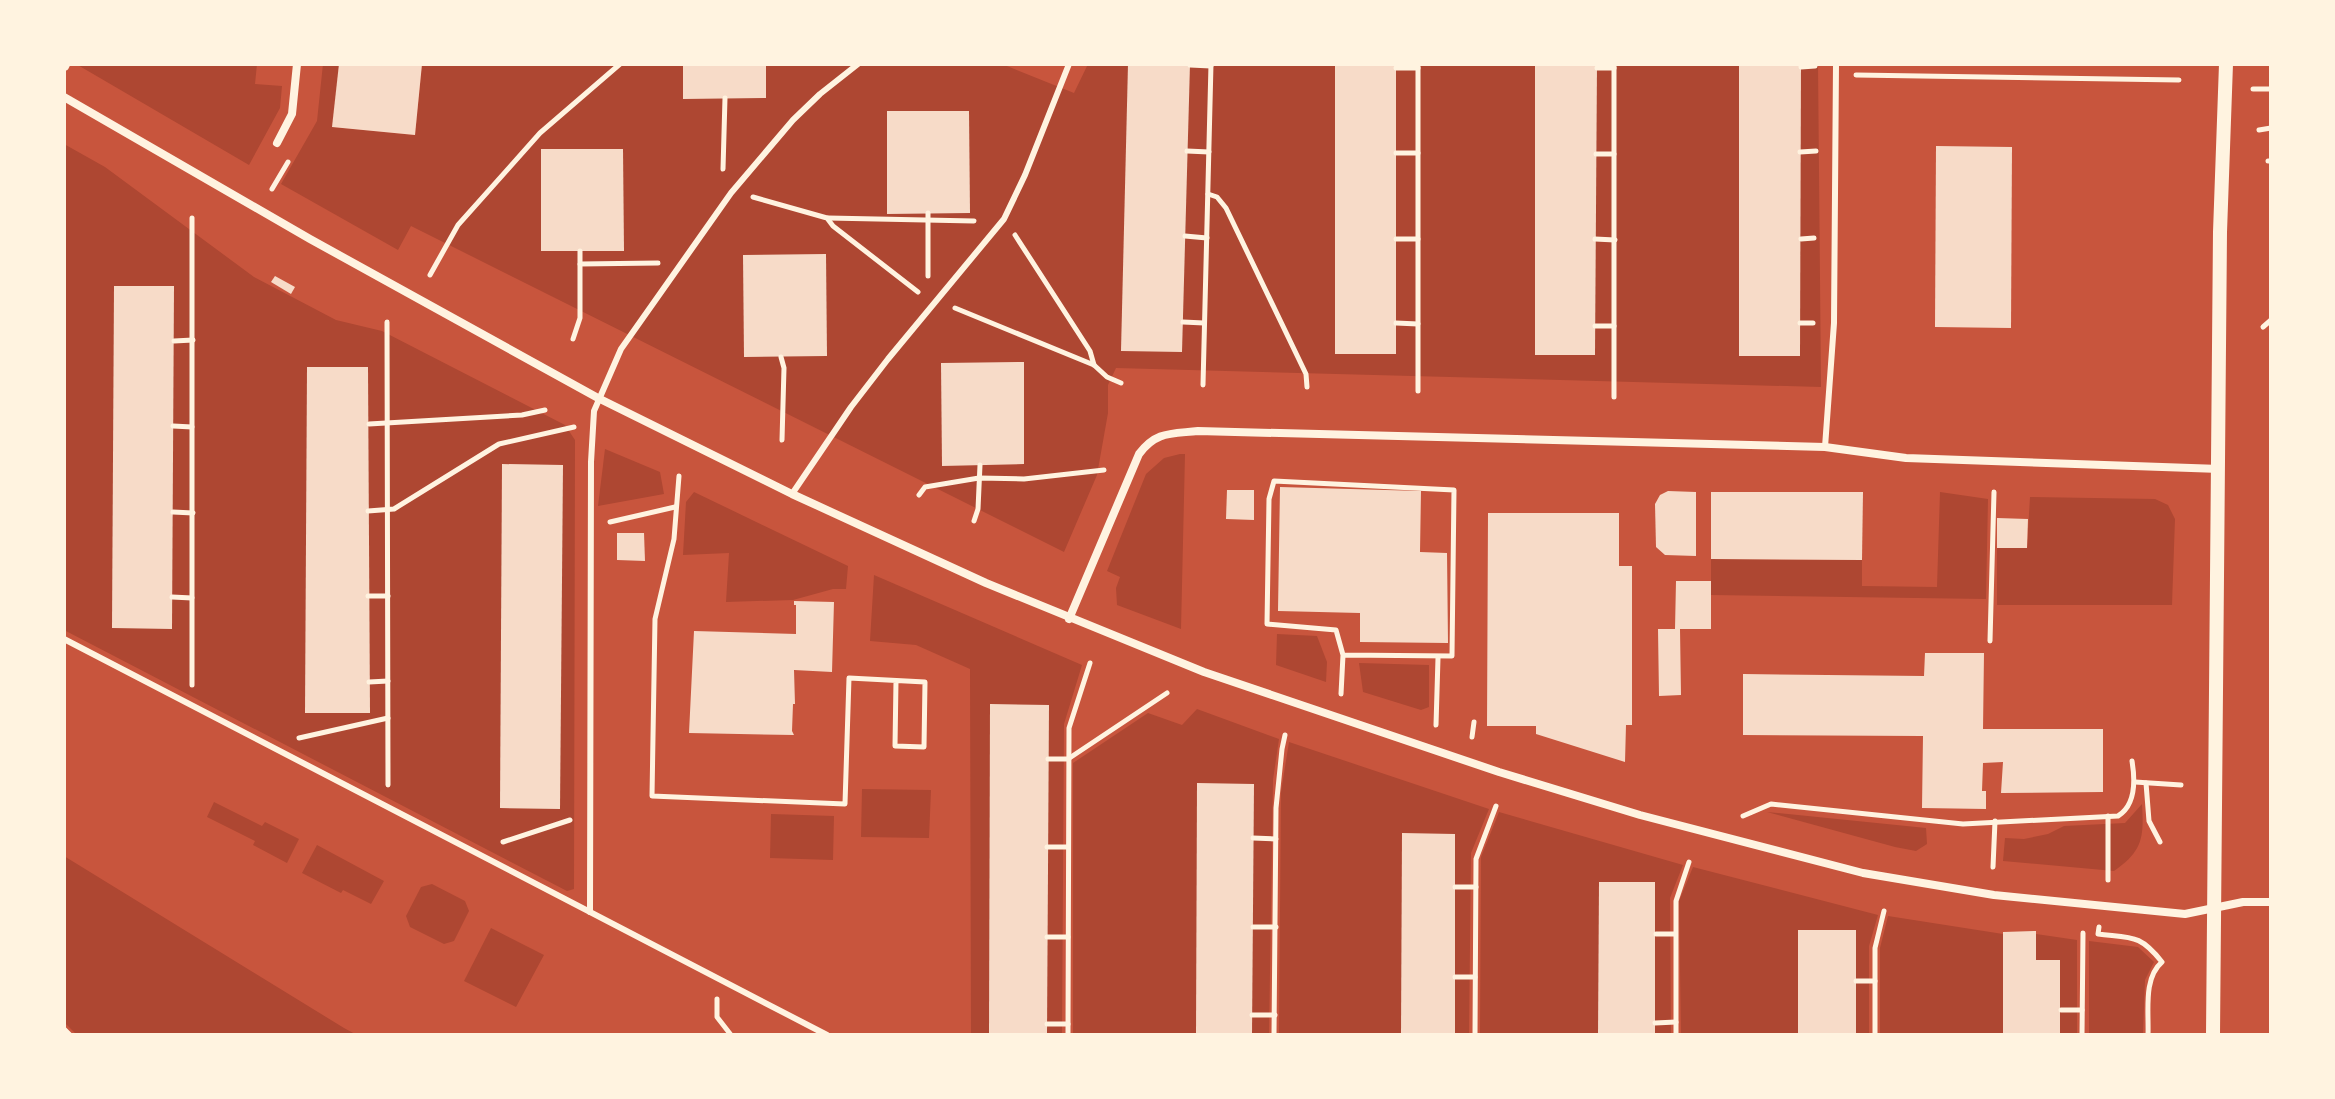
<svg xmlns="http://www.w3.org/2000/svg" width="2335" height="1099" font-family="'Source Sans 3',sans-serif">
<rect width="100%" height="100%" fill="#c8553d"/>
<g fill="#ae4732">
<polygon points="76,64 257,64 255,84 282,86 280,108 249,165"/>
<polygon points="323,64 339,64 333,127 415,135 422,64 1002,64 1074,93 1088,64 1818,64 1821,387 1116,368 1108,385 1108,413 1097,475 1064,552 411,226 398,250 281,184 317,121"/>
<polygon points="64,144 105,167 254,277 336,320 382,331 565,425 575,440 574,889 567,891 64,630"/>
<polygon points="605,449 660,472 664,494 598,506"/>
<polygon points="1180,454 1185,454 1181,629 1117,605 1116,588 1120,577 1107,571 1146,474 1164,458"/>
<polygon points="694,492 848,566 846,589 833,589 793,600 726,602 729,553 683,555 686,502"/>
<polygon points="1940,492 1988,499 1986,599 1711,595 1711,559 1862,560 1862,586 1937,587"/>
<polygon points="2030,497 2155,499 2168,505 2175,519 2172,605 1997,605 1997,548 2027,548"/>
<polygon points="874,575 1082,665 1064,724 1062,1035 971,1035 970,669 916,645 870,641"/>
<polygon points="1277,634 1317,636 1327,662 1326,682 1276,665"/>
<polygon points="1359,663 1429,665 1429,707 1421,710 1363,692"/>
<polygon points="1197,709 1279,739 1273,780 1269,1035 1073,1035 1073,763 1148,713 1182,725"/>
<polygon points="1289,742 1489,809 1471,853 1469,1035 1279,1035 1281,792"/>
<polygon points="862,789 931,790 929,838 861,837"/>
<polygon points="214,802 262,826 265,822 299,839 287,863 253,845 255,841 207,817"/>
<path d="M2142,804C2144,837 2143,851 2114,871L2003,861L2005,838L2024,839L2048,834L2064,826L2125,823Z"/>
<polygon points="1499,812 1683,865 1670,898 1671,1035 1480,1035 1481,857"/>
<polygon points="1767,812 1926,828 1927,844 1916,851 1895,847"/>
<polygon points="771,814 834,816 833,860 770,858"/>
<polygon points="317,845 384,881 371,904 343,890 341,893 302,873"/>
<polygon points="64,856 344,1028 357,1035 77,1035 64,1022"/>
<polygon points="1693,867 1878,915 1869,946 1869,1035 1681,1035 1679,901"/>
<polygon points="432,884 465,901 469,911 454,941 444,944 410,927 406,916 421,887"/>
<polygon points="1888,916 2003,934 2036,934 2077,940 2077,1035 1880,1035 1880,948"/>
<polygon points="491,928 544,955 516,1007 464,981"/>
<polygon points="2089,941 2138,947 2154,962 2145,980 2143,1035 2089,1035"/>
</g>
<g fill="#f7dbc8">
<polygon points="339,64 422,64 415,135 332,127"/>
<polygon points="683,64 766,64 766,98 683,99"/>
<polygon points="1128,64 1190,64 1182,352 1121,351"/>
<rect x="1335" y="64" width="61" height="290"/>
<polygon points="1535,64 1597,64 1595,355 1535,355"/>
<polygon points="1739,64 1801,64 1800,356 1739,356"/>
<polygon points="887,111 969,111 970,213 887,214"/>
<polygon points="1936,146 2012,147 2011,328 1935,327"/>
<polygon points="541,149 623,149 624,251 541,251"/>
<polygon points="826,254 827,356 744,357 743,255"/>
<polygon points="275,276 295,287 291,294 271,282"/>
<polygon points="114,286 174,286 172,629 112,628"/>
<polygon points="1024,362 1024,464 942,466 941,363"/>
<polygon points="307,367 368,367 370,713 305,713"/>
<polygon points="502,464 563,465 560,809 500,808"/>
<polygon points="1280,487 1421,491 1420,552 1447,553 1448,643 1360,642 1360,613 1278,611"/>
<polygon points="1227,490 1254,490 1254,520 1226,519"/>
<polygon points="1668,491 1696,492 1696,556 1665,555 1656,547 1655,504 1660,495"/>
<polygon points="1711,492 1863,492 1862,560 1711,559"/>
<polygon points="1488,513 1619,513 1619,566 1632,566 1632,725 1626,725 1625,762 1536,734 1536,726 1487,726"/>
<polygon points="1997,518 2028,519 2027,548 1997,548"/>
<polygon points="617,533 644,533 645,561 617,560"/>
<polygon points="1676,581 1711,581 1711,629 1680,629 1681,695 1659,696 1658,629 1675,629"/>
<polygon points="794,601 834,602 832,672 794,670 795,704 793,704 792,731 794,735 689,733 694,631 796,634 796,605 794,605"/>
<polygon points="1925,653 1984,653 1983,729 2103,729 2103,792 2001,793 2003,762 1983,763 1982,791 1986,791 1986,809 1922,808 1923,736 1743,735 1743,674 1924,676"/>
<polygon points="990,704 1049,705 1047,1035 989,1035"/>
<polygon points="1197,783 1254,784 1252,1035 1196,1035"/>
<polygon points="1402,833 1455,834 1455,1035 1401,1035"/>
<polygon points="1599,882 1655,882 1655,1035 1598,1035"/>
<rect x="1798" y="930" width="58" height="105"/>
<polygon points="2036,931 2036,960 2060,960 2060,1035 2003,1035 2003,932"/>
</g>
<g fill="none" stroke-linecap="round" stroke-linejoin="round">
<g stroke="#fff3e0" stroke-width="5">
<polyline points="1190,65 1211,66"/>
<polyline points="1801,67 1815,66"/>
<polyline points="66,68 68,64"/>
<polyline points="1396,68 1418,68"/>
<polyline points="1597,68 1614,68"/>
<polyline points="1856,75 2179,80"/>
<polyline points="2253,89 2271,89"/>
<polyline points="2259,130 2271,128"/>
<polyline points="1187,151 1209,152"/>
<polyline points="1800,152 1816,151"/>
<polyline points="1396,153 1418,153"/>
<polyline points="1596,154 1614,154"/>
<polyline points="2268,161 2271,161"/>
<polyline points="723,169 725,98"/>
<polyline points="272,189 288,162"/>
<polyline points="1208,194 1217,197 1226,208 1306,374 1307,387"/>
<polyline points="753,197 827,218 833,226 918,292"/>
<polyline points="928,213 928,276"/>
<polyline points="828,218 974,221"/>
<polyline points="1015,235 1090,351 1094,365"/>
<polyline points="1185,236 1207,238"/>
<polyline points="1396,239 1418,239"/>
<polyline points="1595,239 1615,240"/>
<polyline points="1801,239 1814,238"/>
<polyline points="580,251 580,264"/>
<polyline points="430,275 458,225 540,133 620,64"/>
<polyline points="955,308 1094,365 1107,377 1121,383"/>
<polyline points="387,322 388,785"/>
<polyline points="1183,322 1204,323"/>
<polyline points="1396,323 1418,324"/>
<polyline points="1800,323 1813,323"/>
<polyline points="1595,326 1614,326"/>
<polyline points="2263,327 2271,320"/>
<polyline points="573,339 580,318 580,264 658,263"/>
<polyline points="174,341 193,340"/>
<polyline points="781,357 784,368 782,440"/>
<polyline points="1203,385 1211,64"/>
<polyline points="1418,391 1418,64"/>
<polyline points="1614,397 1614,64"/>
<polyline points="369,424 522,415 545,410"/>
<polyline points="173,426 192,427"/>
<polyline points="679,476 674,539 655,619 652,796 845,804 849,678 925,682 924,747 895,746 896,681"/>
<polyline points="919,495 925,487 979,478 1024,479 1104,470"/>
<polyline points="368,511 394,509 499,444 574,427"/>
<polyline points="173,512 193,513"/>
<polyline points="974,521 978,509 980,465"/>
<polyline points="610,522 675,507"/>
<polyline points="368,596 388,596"/>
<polyline points="172,597 192,598"/>
<polyline points="1990,641 1994,492"/>
<polyline points="369,682 388,681"/>
<polyline points="192,685 192,218"/>
<polyline points="1341,694 1343,655 1452,656 1454,490 1274,481 1269,499 1267,624 1336,630 1343,655"/>
<polyline points="1436,725 1438,658"/>
<polyline points="1472,737 1474,722"/>
<polyline points="299,738 388,718"/>
<polyline points="1048,759 1068,759 1167,693"/>
<polyline points="2135,782 2181,785"/>
<polyline points="2146,783 2149,821 2160,842"/>
<path d="M1743,816L1771,804L1963,824L2118,816C2136,805 2135,779 2132,761"/>
<polyline points="1253,838 1276,839"/>
<polyline points="503,842 570,820"/>
<polyline points="1047,847 1068,847"/>
<polyline points="1993,867 1995,821"/>
<polyline points="2108,880 2108,816"/>
<polyline points="1455,887 1476,887"/>
<polyline points="1253,927 1276,927"/>
<path d="M2099,927L2098,934C2132,938 2140,934 2162,962C2143,978 2149,1012 2148,1035"/>
<polyline points="1656,934 1675,934"/>
<polyline points="1047,937 1068,937"/>
<polyline points="1455,977 1475,977"/>
<polyline points="1856,981 1875,981"/>
<polyline points="717,999 717,1017 731,1035"/>
<polyline points="2061,1010 2082,1010"/>
<polyline points="1252,1015 1275,1015"/>
<polyline points="1655,1023 1676,1022"/>
<polyline points="1047,1024 1068,1024"/>
<polyline points="64,1029 70,1035"/>
<polyline points="1068,1035 1069,728 1090,663"/>
<polyline points="1274,1035 1276,808 1282,749 1285,735"/>
<polyline points="1475,1035 1476,859 1496,806"/>
<polyline points="1676,1035 1676,901 1689,862"/>
<polyline points="1875,1035 1875,948 1884,911"/>
<polyline points="2082,1035 2083,933"/>
</g>
<g stroke="#fff3e0" stroke-width="6">
<polyline points="1825,447 1834,323 1836,64"/>
<polyline points="792,494 851,407 888,359 1004,219 1025,175 1069,64"/>
<polyline points="64,639 827,1035"/>
<polyline points="590,912 591,462 594,411 621,349 731,193 793,120 820,94 858,64"/>
</g>
<g stroke="#fff3e0" stroke-width="8">
<polyline points="64,97 310,239 598,398 792,494 986,583 1204,672 1499,772 1640,815 1863,873 1994,895 2185,914 2243,902 2271,902"/>
<polyline points="277,143 292,114 297,64"/>
<path d="M1069,619L1139,454C1156,431 1171,434 1198,431L1825,447L1906,458L2220,469"/>
</g>
<polyline stroke="#fff3e0" stroke-width="14" points="2213,1035 2220,232 2226,64"/>
</g>
<rect width="2335" height="1099" fill="none" stroke="#fff3e0" stroke-width="132"/>
</svg>
